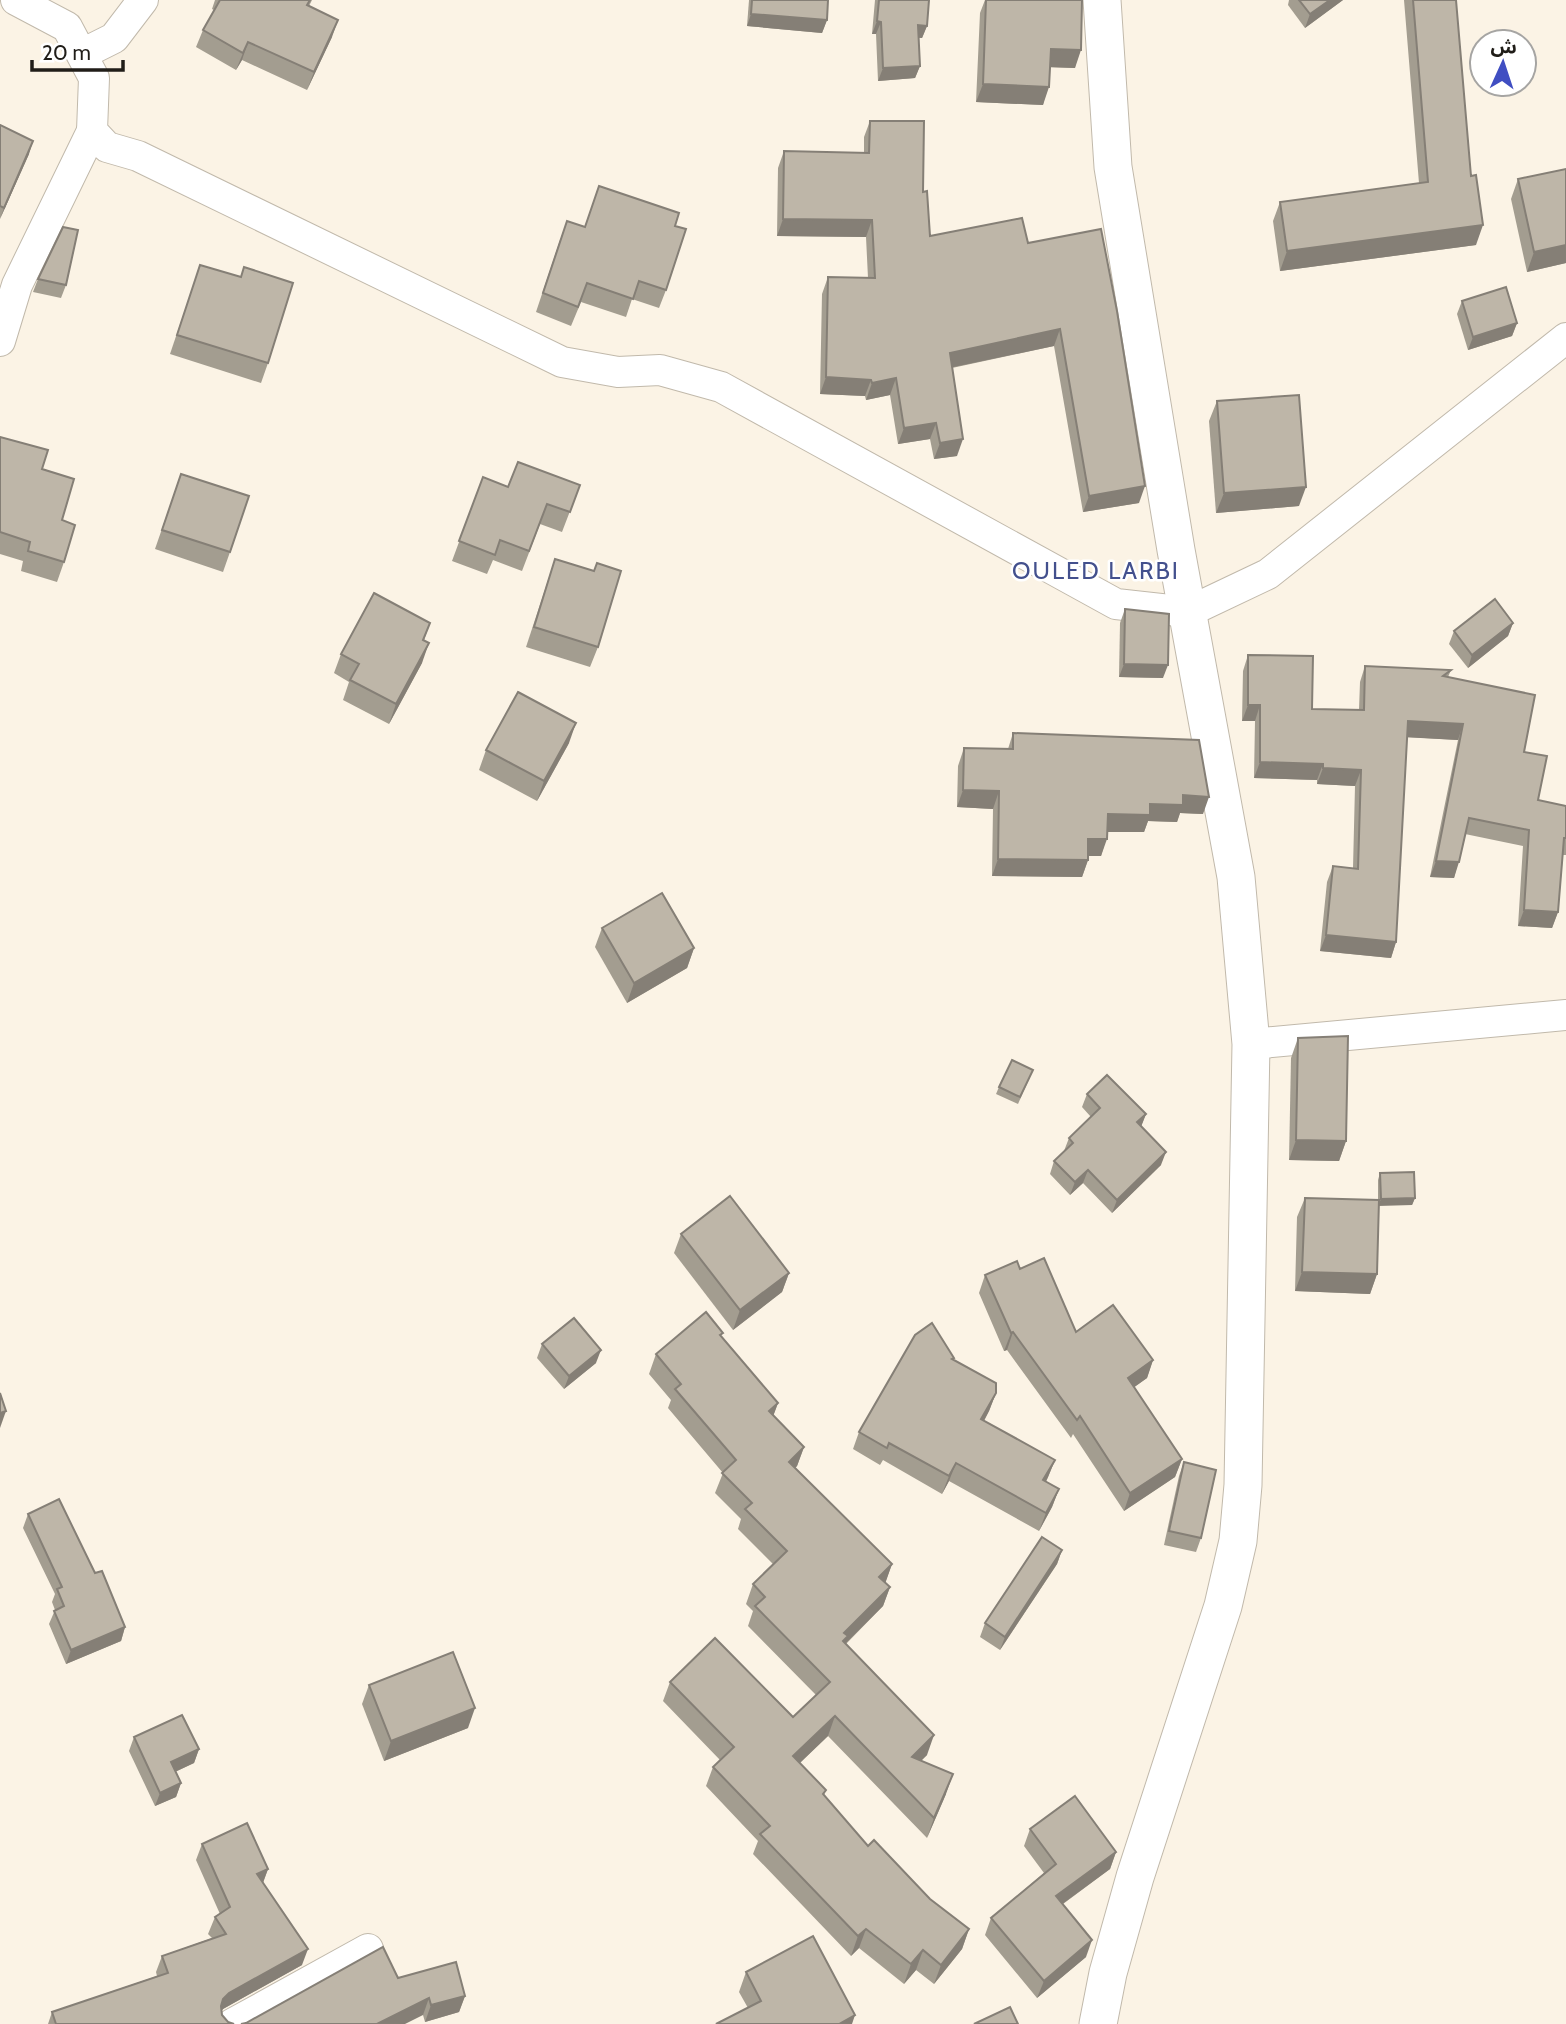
<svg xmlns="http://www.w3.org/2000/svg" width="1566" height="2024" font-family="Cabin,'Noto Sans Arabic',sans-serif">
<rect width="100%" height="100%" fill="#fbf3e5"/>
<g fill="none" stroke-linecap="round" stroke-linejoin="round">
<defs>
<g id="minor">
<polyline points="16,0 67,27 94,78 92,131 107,147 138,156 562,362 618,372 660,370 721,387 1116,604 1188,612 1268,574 1566,338"/>
<polyline points="82,54 114,38 143,0"/>
<polyline points="0,341 17,285 92,131"/>
<polyline points="1251,1044 1566,1015"/>
<polyline points="232,2024 368,1949"/>
</g>
<polyline id="tertiary" points="1098,2024 1108,1973 1135,1877 1223,1606 1238,1541 1243,1485 1251,1044 1236,877 1176,550 1113,167 1102,0"/>
</defs>
<use href="#minor" stroke="#c1b9ab" stroke-width="32"/>
<use href="#tertiary" stroke="#c1b9ab" stroke-width="39"/>
<use href="#minor" stroke="#fff" stroke-width="30"/>
<use href="#tertiary" stroke="#fff" stroke-width="37"/>
</g>
<g fill="#a39d90">
<polygon points="215,0 312,0 309,6 332,37 307,90 242,60 236,70 196,47 203,30 214,10 212,9"/>
<polygon points="749,0 828,0 827,20 822,33 747,26"/>
<polygon points="875,0 929,0 927,26 922,38 918,38 920,66 915,78 878,81 876,34 872,34"/>
<polygon points="985,0 1082,0 1075,68 1050,67 1043,105 976,102 980,13"/>
<polygon points="1289,0 1343,0 1305,28 1288,5"/>
<polygon points="1404,0 1456,0 1476,245 1280,271 1273,221 1280,202 1419,183"/>
<polygon points="870,121 923,192 930,236 1028,243 1139,503 1083,512 1054,346 952,368 957,456 934,459 930,439 898,444 890,395 866,400 865,396 820,394 822,294 828,277 868,278 866,237 777,236 778,168 784,151 864,153 864,137"/>
<polygon points="0,125 29,154 0,219"/>
<polygon points="1566,169 1566,263 1527,272 1511,199 1518,179"/>
<polygon points="675,226 666,290 659,308 632,299 626,317 581,302 571,326 536,312 560,240 585,227"/>
<polygon points="200,265 241,277 268,363 261,383 170,354"/>
<polygon points="38,279 66,285 61,298 33,292"/>
<polygon points="1462,301 1517,323 1512,336 1468,350 1457,314"/>
<polygon points="1217,401 1299,506 1216,513 1209,421"/>
<polygon points="0,437 42,469 62,520 64,562 57,582 21,571 23,561 0,554"/>
<polygon points="181,474 230,552 223,572 155,549"/>
<polygon points="483,477 508,487 580,485 562,532 540,524 522,571 493,560 487,574 452,561"/>
<polygon points="555,559 598,647 590,667 526,647"/>
<polygon points="1125,609 1163,678 1119,677 1120,623"/>
<polygon points="430,623 424,640 422,663 389,724 343,700 349,682 334,673 341,654"/>
<polygon points="1513,623 1508,636 1468,668 1449,644 1454,631"/>
<polygon points="1248,655 1312,709 1359,710 1360,682 1365,666 1451,670 1448,677 1524,752 1538,800 1566,806 1566,855 1563,855 1558,912 1552,928 1518,926 1523,846 1465,834 1454,878 1430,877 1458,740 1407,737 1396,942 1391,958 1320,951 1327,882 1333,866 1353,868 1355,786 1317,784 1317,780 1254,778 1255,721 1242,721 1243,671"/>
<polygon points="1013,733 1203,814 1180,813 1177,822 1148,821 1144,832 1108,832 1101,856 1088,856 1088,860 1082,877 992,876 993,809 957,807 958,766 964,748 1008,749"/>
<polygon points="569,743 537,801 479,770 486,750"/>
<polygon points="602,928 694,948 687,968 627,1003 595,947"/>
<polygon points="1298,1038 1346,1141 1339,1161 1289,1160 1291,1058"/>
<polygon points="1030,1077 1018,1104 996,1094 999,1087"/>
<polygon points="1087,1094 1146,1114 1141,1126 1161,1165 1112,1213 1083,1183 1070,1195 1050,1174 1054,1161 1064,1151 1069,1138 1091,1117 1082,1107"/>
<polygon points="1380,1173 1415,1198 1412,1205 1379,1205 1377,1274 1370,1294 1295,1291 1297,1217 1305,1198 1378,1200 1378,1180"/>
<polygon points="681,1234 789,1273 782,1292 733,1330 674,1253"/>
<polygon points="1020,1269 1076,1332 1153,1360 1147,1378 1134,1387 1182,1459 1175,1477 1124,1511 1073,1434 1071,1438 1007,1350 1004,1351 979,1293 985,1275"/>
<polygon points="722,1337 778,1403 773,1416 804,1447 797,1466 795,1468 892,1564 885,1583 890,1587 883,1606 846,1644 927,1755 921,1761 946,1794 927,1838 828,1736 800,1763 826,1790 824,1795 868,1846 930,1899 969,1929 962,1949 934,1984 916,1970 904,1984 859,1948 851,1956 753,1854 758,1841 706,1786 713,1767 720,1760 663,1701 670,1682 793,1717 816,1695 748,1626 753,1611 746,1604 753,1584 773,1564 738,1529 741,1519 715,1493 723,1473 668,1408 671,1400 649,1374 656,1354"/>
<polygon points="542,1344 596,1363 564,1389 537,1358"/>
<polygon points="953,1360 996,1393 989,1411 984,1421 1055,1460 1046,1482 1059,1489 1052,1507 1039,1531 949,1481 942,1494 883,1460 880,1465 853,1449 859,1432"/>
<polygon points="1184,1462 1201,1538 1196,1552 1164,1545 1179,1476"/>
<polygon points="28,1514 95,1573 125,1627 121,1641 66,1664 49,1624 55,1610 52,1602 55,1594 23,1528"/>
<polygon points="1062,1550 1057,1564 1000,1650 980,1637 985,1623"/>
<polygon points="369,1685 468,1728 384,1761 362,1704"/>
<polygon points="134,1737 199,1749 194,1763 175,1772 181,1783 176,1797 155,1806 129,1751"/>
<polygon points="1030,1829 1116,1852 1110,1869 1063,1904 1086,1957 1037,1998 985,1935 991,1918 1044,1873 1024,1846"/>
<polygon points="202,1844 268,1869 263,1883 302,1965 223,2009 221,2011 222,2015 228,2022 234,2024 48,2024 52,2012 157,1976 156,1972 162,1956 212,1938 208,1934 215,1917 220,1914 196,1860"/>
<polygon points="746,1972 852,2024 748,2008 739,1992"/>
<polygon points="398,1978 465,1996 459,2012 425,2022 423,2015"/>
</g>
<g fill="#857f76">
<polygon points="1330,0 1343,0 1305,28 1310,14"/>
<polygon points="751,14 827,20 822,33 747,26"/>
<polygon points="338,20 332,37 307,90 314,72"/>
<polygon points="877,21 881,22 876,34 872,34"/>
<polygon points="918,25 927,26 922,38 913,37"/>
<polygon points="248,42 242,60 236,70 243,53"/>
<polygon points="1051,49 1081,50 1075,68 1044,67"/>
<polygon points="920,66 915,78 878,81 883,68"/>
<polygon points="983,84 1049,87 1043,105 976,102"/>
<polygon points="33,141 29,154 0,219 4,208"/>
<polygon points="783,219 872,220 866,237 777,236"/>
<polygon points="1483,225 1476,245 1280,271 1287,251"/>
<polygon points="1566,245 1566,263 1527,272 1534,252"/>
<polygon points="1517,323 1512,336 1468,350 1473,337"/>
<polygon points="1060,329 1054,346 944,369 950,353"/>
<polygon points="826,377 871,380 865,396 820,394"/>
<polygon points="896,378 890,395 866,400 872,383"/>
<polygon points="936,423 930,439 898,444 904,428"/>
<polygon points="963,439 957,456 934,459 940,443"/>
<polygon points="1145,486 1139,503 1083,512 1089,496"/>
<polygon points="1306,487 1299,506 1216,513 1224,493"/>
<polygon points="1513,623 1508,636 1468,668 1472,655"/>
<polygon points="429,643 422,663 389,724 396,704"/>
<polygon points="1124,664 1168,665 1163,678 1119,677"/>
<polygon points="1248,705 1260,705 1255,721 1242,721"/>
<polygon points="1408,721 1463,724 1458,740 1402,737"/>
<polygon points="576,723 569,743 537,801 544,781"/>
<polygon points="1260,762 1323,764 1317,780 1254,778"/>
<polygon points="1323,768 1361,770 1355,786 1317,784"/>
<polygon points="963,790 999,791 993,809 957,807"/>
<polygon points="1183,795 1209,797 1203,814 1180,813 1177,822 1148,821 1144,832 1102,832 1108,814"/>
<polygon points="1088,839 1107,839 1101,856 1082,856"/>
<polygon points="998,859 1088,860 1082,877 992,876"/>
<polygon points="1436,861 1459,862 1454,878 1430,877"/>
<polygon points="1524,910 1558,912 1552,928 1518,926"/>
<polygon points="1326,935 1396,942 1391,958 1320,951"/>
<polygon points="694,948 687,968 627,1003 634,983"/>
<polygon points="1146,1114 1141,1127 1137,1122"/>
<polygon points="1296,1140 1346,1141 1339,1161 1289,1160"/>
<polygon points="1166,1152 1161,1165 1112,1213 1117,1200"/>
<polygon points="1088,1170 1083,1183 1070,1195 1075,1182"/>
<polygon points="1415,1198 1412,1205 1378,1206 1381,1199"/>
<polygon points="1302,1272 1377,1274 1370,1294 1295,1291"/>
<polygon points="789,1273 782,1292 733,1330 740,1310"/>
<polygon points="1013,1332 1007,1350 1004,1351 1011,1333"/>
<polygon points="601,1350 596,1363 564,1389 569,1376"/>
<polygon points="1153,1360 1147,1378 1122,1396 1128,1378"/>
<polygon points="996,1393 989,1411 975,1437 981,1419"/>
<polygon points="778,1403 771,1422 769,1411"/>
<polygon points="6,1411 0,1428 0,1413"/>
<polygon points="804,1447 797,1466 782,1481 789,1462"/>
<polygon points="1182,1459 1175,1477 1124,1511 1130,1493"/>
<polygon points="1055,1460 1048,1477 1037,1498 1043,1480"/>
<polygon points="956,1463 949,1481 942,1494 949,1476"/>
<polygon points="1059,1489 1052,1507 1039,1531 1046,1513"/>
<polygon points="1062,1550 1057,1564 1000,1650 1005,1637"/>
<polygon points="892,1564 885,1584 879,1577"/>
<polygon points="890,1587 883,1606 845,1644 841,1656 844,1633"/>
<polygon points="125,1627 121,1641 66,1664 71,1650"/>
<polygon points="475,1708 468,1728 384,1761 391,1741"/>
<polygon points="835,1716 828,1736 786,1776 793,1756"/>
<polygon points="934,1735 927,1755 905,1776 912,1757"/>
<polygon points="199,1749 194,1763 166,1776 171,1762"/>
<polygon points="953,1774 946,1794 927,1838 934,1818"/>
<polygon points="181,1783 176,1797 155,1806 160,1793"/>
<polygon points="1116,1852 1110,1869 1050,1913 1056,1896"/>
<polygon points="268,1869 262,1885 257,1874"/>
<polygon points="866,1929 859,1948 851,1956 858,1936"/>
<polygon points="969,1929 962,1949 934,1984 941,1965"/>
<polygon points="1092,1940 1086,1957 1037,1998 1044,1981"/>
<polygon points="308,1949 302,1965 223,2009 217,2016 223,1999 229,1993"/>
<polygon points="923,1950 916,1970 904,1984 911,1964"/>
<polygon points="465,1996 459,2012 425,2022 431,2005"/>
<polygon points="429,1998 423,2015 405,2024 377,2024"/>
<polygon points="855,2015 852,2024 839,2024"/>
</g>
<g fill="#beb6a8" stroke="#857f76" stroke-width="2">
<polygon points="220,0 310,0 307,5 338,20 314,72 248,42 243,53 203,30"/>
<polygon points="752,0 828,0 827,20 751,14"/>
<polygon points="879,0 929,0 927,26 918,25 920,66 883,68 881,22 877,21"/>
<polygon points="986,0 1082,0 1081,50 1051,49 1049,87 983,84"/>
<polygon points="1299,0 1330,0 1310,14"/>
<polygon points="1413,0 1456,0 1471,176 1476,175 1483,225 1287,251 1280,202 1428,182"/>
<polygon points="870,121 924,121 923,192 927,191 930,236 1022,218 1028,243 1101,229 1117,311 1145,486 1089,496 1060,329 950,353 963,439 940,443 936,423 904,428 896,378 872,383 871,380 826,377 828,277 875,278 872,220 783,219 784,151 869,153"/>
<polygon points="0,125 33,141 4,208 0,206"/>
<polygon points="1566,169 1566,245 1534,252 1518,179"/>
<polygon points="599,186 679,213 675,226 686,229 666,290 639,281 633,299 587,283 578,307 543,293 567,221 585,227"/>
<polygon points="63,227 78,230 66,285 38,279"/>
<polygon points="200,265 241,277 244,267 293,283 268,363 177,335"/>
<polygon points="1506,287 1517,323 1473,337 1462,301"/>
<polygon points="1299,395 1306,487 1224,493 1217,401"/>
<polygon points="0,437 48,450 42,469 74,479 62,520 75,525 64,562 28,551 30,542 0,532"/>
<polygon points="518,462 580,485 570,512 547,504 529,551 500,540 495,555 459,541 483,477 508,487"/>
<polygon points="181,474 249,496 230,552 162,530"/>
<polygon points="555,559 594,571 597,563 621,571 598,647 534,627"/>
<polygon points="374,593 430,623 423,640 429,643 396,704 350,680 359,664 341,654"/>
<polygon points="1495,599 1513,623 1472,655 1454,631"/>
<polygon points="1125,609 1169,614 1168,665 1124,664"/>
<polygon points="1248,655 1313,656 1312,709 1364,710 1365,666 1451,670 1443,676 1535,695 1524,752 1547,756 1538,800 1566,806 1566,838 1564,838 1558,912 1524,910 1529,830 1469,818 1459,862 1436,861 1463,724 1408,721 1396,942 1326,935 1333,866 1358,869 1361,770 1323,768 1323,764 1260,762 1260,705 1248,705"/>
<polygon points="518,692 576,723 544,781 486,750"/>
<polygon points="1013,733 1199,740 1209,797 1183,795 1183,805 1150,804 1150,815 1108,814 1107,839 1088,839 1088,860 998,859 999,791 963,790 964,748 1013,749"/>
<polygon points="662,893 694,948 634,983 602,928"/>
<polygon points="1348,1036 1346,1141 1296,1140 1298,1038"/>
<polygon points="1012,1060 1033,1070 1020,1097 999,1087"/>
<polygon points="1107,1075 1146,1114 1137,1122 1166,1152 1117,1200 1088,1170 1075,1182 1054,1161 1073,1143 1069,1138 1100,1108 1087,1094"/>
<polygon points="1414,1172 1415,1198 1381,1199 1380,1173"/>
<polygon points="730,1196 789,1273 740,1310 681,1234"/>
<polygon points="1305,1198 1379,1200 1377,1274 1302,1272"/>
<polygon points="1044,1258 1076,1332 1113,1305 1153,1360 1128,1378 1182,1459 1130,1493 1080,1416 1077,1420 1013,1332 1011,1333 985,1275 1017,1261 1020,1269"/>
<polygon points="706,1312 723,1333 720,1335 778,1403 769,1411 804,1447 789,1462 892,1564 879,1577 890,1587 844,1633 848,1636 843,1641 934,1735 912,1757 953,1774 934,1818 835,1716 793,1756 826,1790 823,1794 868,1846 874,1840 930,1899 969,1929 941,1965 923,1950 911,1964 866,1929 858,1936 760,1834 770,1826 713,1767 734,1747 670,1682 715,1638 793,1717 830,1682 755,1606 765,1597 753,1584 787,1551 745,1509 752,1503 722,1473 736,1460 675,1389 681,1384 656,1354"/>
<polygon points="574,1318 601,1350 569,1376 542,1344"/>
<polygon points="932,1323 954,1358 952,1359 996,1383 996,1393 981,1419 1055,1460 1043,1480 1059,1489 1046,1513 956,1463 949,1476 889,1443 887,1448 859,1432 915,1335"/>
<polygon points="0,1393 6,1411 0,1413"/>
<polygon points="1184,1462 1216,1470 1201,1538 1169,1531"/>
<polygon points="59,1499 95,1573 102,1571 125,1627 71,1650 54,1611 64,1606 57,1589 62,1587 28,1514"/>
<polygon points="1042,1537 1062,1550 1005,1637 985,1623"/>
<polygon points="453,1652 475,1708 391,1741 369,1685"/>
<polygon points="182,1715 199,1749 171,1762 181,1783 160,1793 134,1737"/>
<polygon points="1075,1796 1116,1852 1056,1896 1092,1940 1044,1981 991,1918 1056,1864 1030,1829"/>
<polygon points="247,1823 268,1869 257,1874 308,1949 229,1993 223,1999 221,2006 222,2015 228,2022 234,2024 56,2024 52,2012 168,1973 162,1956 226,1934 215,1917 230,1907 202,1844"/>
<polygon points="813,1936 855,2015 839,2024 716,2024 761,2001 746,1972"/>
<polygon points="383,1947 398,1978 456,1962 465,1996 431,2005 429,1998 377,2024 241,2024 246,2023"/>
<polygon points="1010,2007 1018,2024 974,2024"/>
</g>
<g text-anchor="middle" stroke-width="5" stroke-linejoin="round" paint-order="stroke">
<g font-size="24" letter-spacing="2" fill="#43508d" stroke="#fff">
<text x="1096" y="579">OULED LARBI</text>
</g>
</g>
<g transform="translate(1503 63) rotate(3)"><circle r="33" fill="#ffffff" stroke="#a6a5a3" stroke-width="2"/>
<path d="M0-5L12 26L0 18L-12 26Z" fill="#404ec2"/>
<text y="-10" font-size="19" font-weight="bold" text-anchor="middle" fill="#201d18">ش</text>
</g>
<path d="M32 60v10h91v-10" fill="none" stroke="#201d18" stroke-width="3.5"/>
<text x="42" y="60" font-size="21" fill="#201d18" stroke="#ffffff" stroke-width="5" paint-order="stroke">20 m</text>
</svg>
